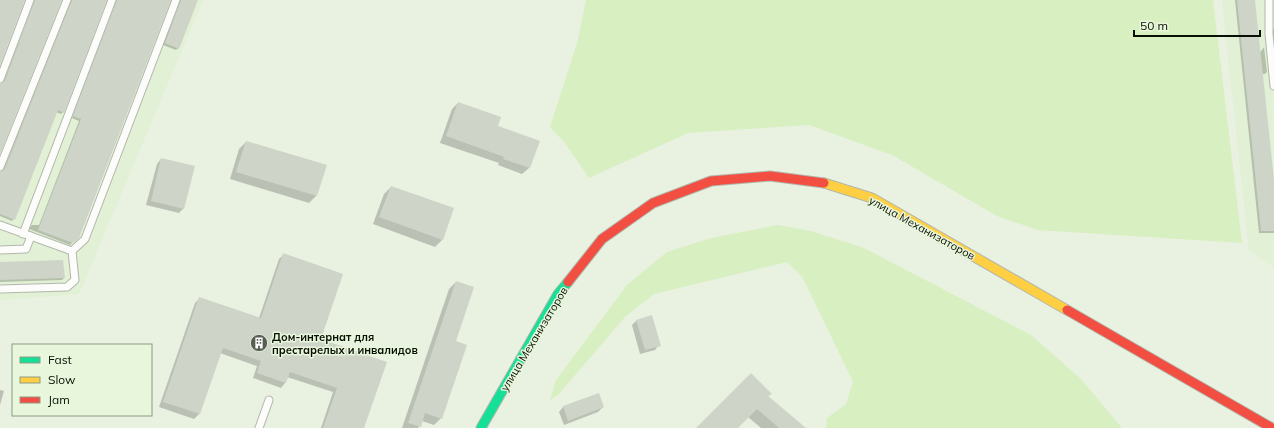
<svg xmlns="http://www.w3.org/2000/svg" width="1274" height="428" font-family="Mulish,sans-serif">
<rect width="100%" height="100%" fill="#e9f1e1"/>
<g fill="#e2f0d5">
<polygon points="0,0 203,0 79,294 0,300"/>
<polygon points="1222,0 1274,0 1274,267 1249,251"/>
</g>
<g fill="#d8efc1">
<polygon points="586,0 1213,0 1242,243 1038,230 997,216 892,155 809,125 688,133 589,178 565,143 550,127 578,40"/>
<polygon points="778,225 811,231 864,248 1031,335 1081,379 1122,428 826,428 827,418 846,404 853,382 803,278 787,262 654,294 625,317 558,395 550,400 556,380 627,285 667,252 711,238"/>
</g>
<g fill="#0003">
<polygon points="32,0 61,0 0,151 0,85 3,84 33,5"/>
<polygon points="69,0 106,0 63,112 61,114 56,112 14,218 12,221 0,216 0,173 3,172 70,5"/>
<polygon points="114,0 170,0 78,237 70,245 29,229 32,225 39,225 79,121 72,118 115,5"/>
<polygon points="178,0 197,0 178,48 176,50 163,45 179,5"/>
<polygon points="1235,0 1254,0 1259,54 1264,47 1267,72 1265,74 1262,74 1274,190 1274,233 1259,233"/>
<polygon points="1274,28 1274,52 1272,31"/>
<polygon points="458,103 497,126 538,142 529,168 522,174 498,165 499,163 440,143 452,109"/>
<polygon points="246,142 326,165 316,196 309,203 230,179 239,149"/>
<polygon points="161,159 184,208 179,213 146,205 157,164"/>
<polygon points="391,187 442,240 435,247 373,224 384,194"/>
<polygon points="284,254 320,340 363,428 321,428 333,392 287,377 285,383 281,388 253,378 257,366 220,353 199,414 194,419 159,407 195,303 200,298 259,318 279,259"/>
<polygon points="0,263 64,278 62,280 0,282"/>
<polygon points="456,282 454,342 441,418 434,425 422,421 418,428 402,428 449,289"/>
<polygon points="637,320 659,345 655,350 640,354 632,325"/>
<polygon points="0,390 4,391 0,405"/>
<polygon points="770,394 767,397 804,428 761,428 748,417 736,428 697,428"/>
<polygon points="563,407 603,407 598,412 564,425 559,412"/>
</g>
<g fill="#ced4c8">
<polygon points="0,0 25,0 0,65"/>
<polygon points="35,0 62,0 0,154 0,84 5,81"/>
<polygon points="72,0 107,0 64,113 58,110 15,220 0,214 0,172 5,169"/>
<polygon points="117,0 171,0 79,238 73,243 38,230 81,119 73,116"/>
<polygon points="181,0 198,0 179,49 165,43"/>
<polygon points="1237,0 1255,0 1274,180 1274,231 1261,231"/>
<polygon points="458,102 501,117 498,126 540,141 530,168 503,159 504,157 446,136"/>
<polygon points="246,141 327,165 317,196 236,172"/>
<polygon points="161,158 195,166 184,209 151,201"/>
<polygon points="391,186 454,208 443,240 379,217"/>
<polygon points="283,253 343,274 321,339 387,362 364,428 323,428 337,388 290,372 286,383 257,373 261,361 223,348 200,414 163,402 199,297 261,318"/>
<polygon points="63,260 65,278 0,280 0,262"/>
<polygon points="456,281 474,287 456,341 467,345 442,419 425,413 421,427 408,423"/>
<polygon points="652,315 661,346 645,350 636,320"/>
<polygon points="751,373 772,394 768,396 806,428 779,428 757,409 738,428 696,428"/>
<polygon points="599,393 604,407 568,421 563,406"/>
</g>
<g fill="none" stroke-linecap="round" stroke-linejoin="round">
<defs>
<g id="lane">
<polyline points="1269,0 1269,34 1274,86"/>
<polyline points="0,79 30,0"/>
<polyline points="0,167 67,0"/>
<polyline points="0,225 72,251 75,280 67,287 0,289"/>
<polyline points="23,234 112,0"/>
<polyline points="0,250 26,249 31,236"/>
<polyline points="72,251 85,239 176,0"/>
<polyline points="259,428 269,400"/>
</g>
<polyline id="fast" points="481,428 558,294 568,282"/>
<polyline id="slow" points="824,183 872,198 1067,310"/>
<g id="jam">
<polyline points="568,282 602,239 653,203 711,181 770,176 824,183"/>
<polyline points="1067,310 1272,428"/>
</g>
</defs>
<use href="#lane" stroke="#b1b7ab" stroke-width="9"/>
<use href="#fast" stroke="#b1b7ab" stroke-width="11"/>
<use href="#slow" stroke="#b1b7ab" stroke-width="11"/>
<use href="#jam" stroke="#b1b7ab" stroke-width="11"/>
<use href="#lane" stroke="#fcfdfa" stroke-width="7"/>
<use href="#fast" stroke="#16e098" stroke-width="9"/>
<use href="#slow" stroke="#ffcf43" stroke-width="9"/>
<use href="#jam" stroke="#f24e42" stroke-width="9"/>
</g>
<defs>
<symbol id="building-disc" viewBox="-11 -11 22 22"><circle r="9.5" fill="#575d53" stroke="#e8f7db"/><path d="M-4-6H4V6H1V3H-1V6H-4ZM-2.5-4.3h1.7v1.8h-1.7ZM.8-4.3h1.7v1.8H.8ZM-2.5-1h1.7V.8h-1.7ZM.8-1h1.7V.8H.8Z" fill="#fff"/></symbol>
</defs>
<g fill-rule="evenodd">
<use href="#building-disc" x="249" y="333" width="20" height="20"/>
</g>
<g text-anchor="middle" stroke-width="3" stroke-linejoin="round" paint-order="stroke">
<g font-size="11" fill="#090e06" stroke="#e8f7db">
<text transform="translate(922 228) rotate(29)" y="4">улица Механизаторов</text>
<text transform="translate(534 339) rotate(-59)" y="4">улица Механизаторов</text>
</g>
<g font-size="11" font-weight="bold" fill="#090e06" stroke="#e8f7db" text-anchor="start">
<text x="272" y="341">Дом-интернат для<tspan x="272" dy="13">престарелых и инвалидов</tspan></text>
</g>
</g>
<rect x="12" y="344" width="140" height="72" fill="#e8f7db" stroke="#8f9a86"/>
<rect x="20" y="357" width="20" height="6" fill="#16e098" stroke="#8f9a86"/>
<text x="48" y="364" font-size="12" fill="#090e06">Fast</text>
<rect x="20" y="377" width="20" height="6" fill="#ffcf43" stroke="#8f9a86"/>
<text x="48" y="384" font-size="12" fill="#090e06">Slow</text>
<rect x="20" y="397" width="20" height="6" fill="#f24e42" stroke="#8f9a86"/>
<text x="48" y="404" font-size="12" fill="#090e06">Jam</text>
<path d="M1134 30v6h126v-6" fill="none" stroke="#090e06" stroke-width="2"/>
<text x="1140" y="30" font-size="12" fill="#090e06" stroke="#e8f7db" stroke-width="3" paint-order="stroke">50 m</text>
</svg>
